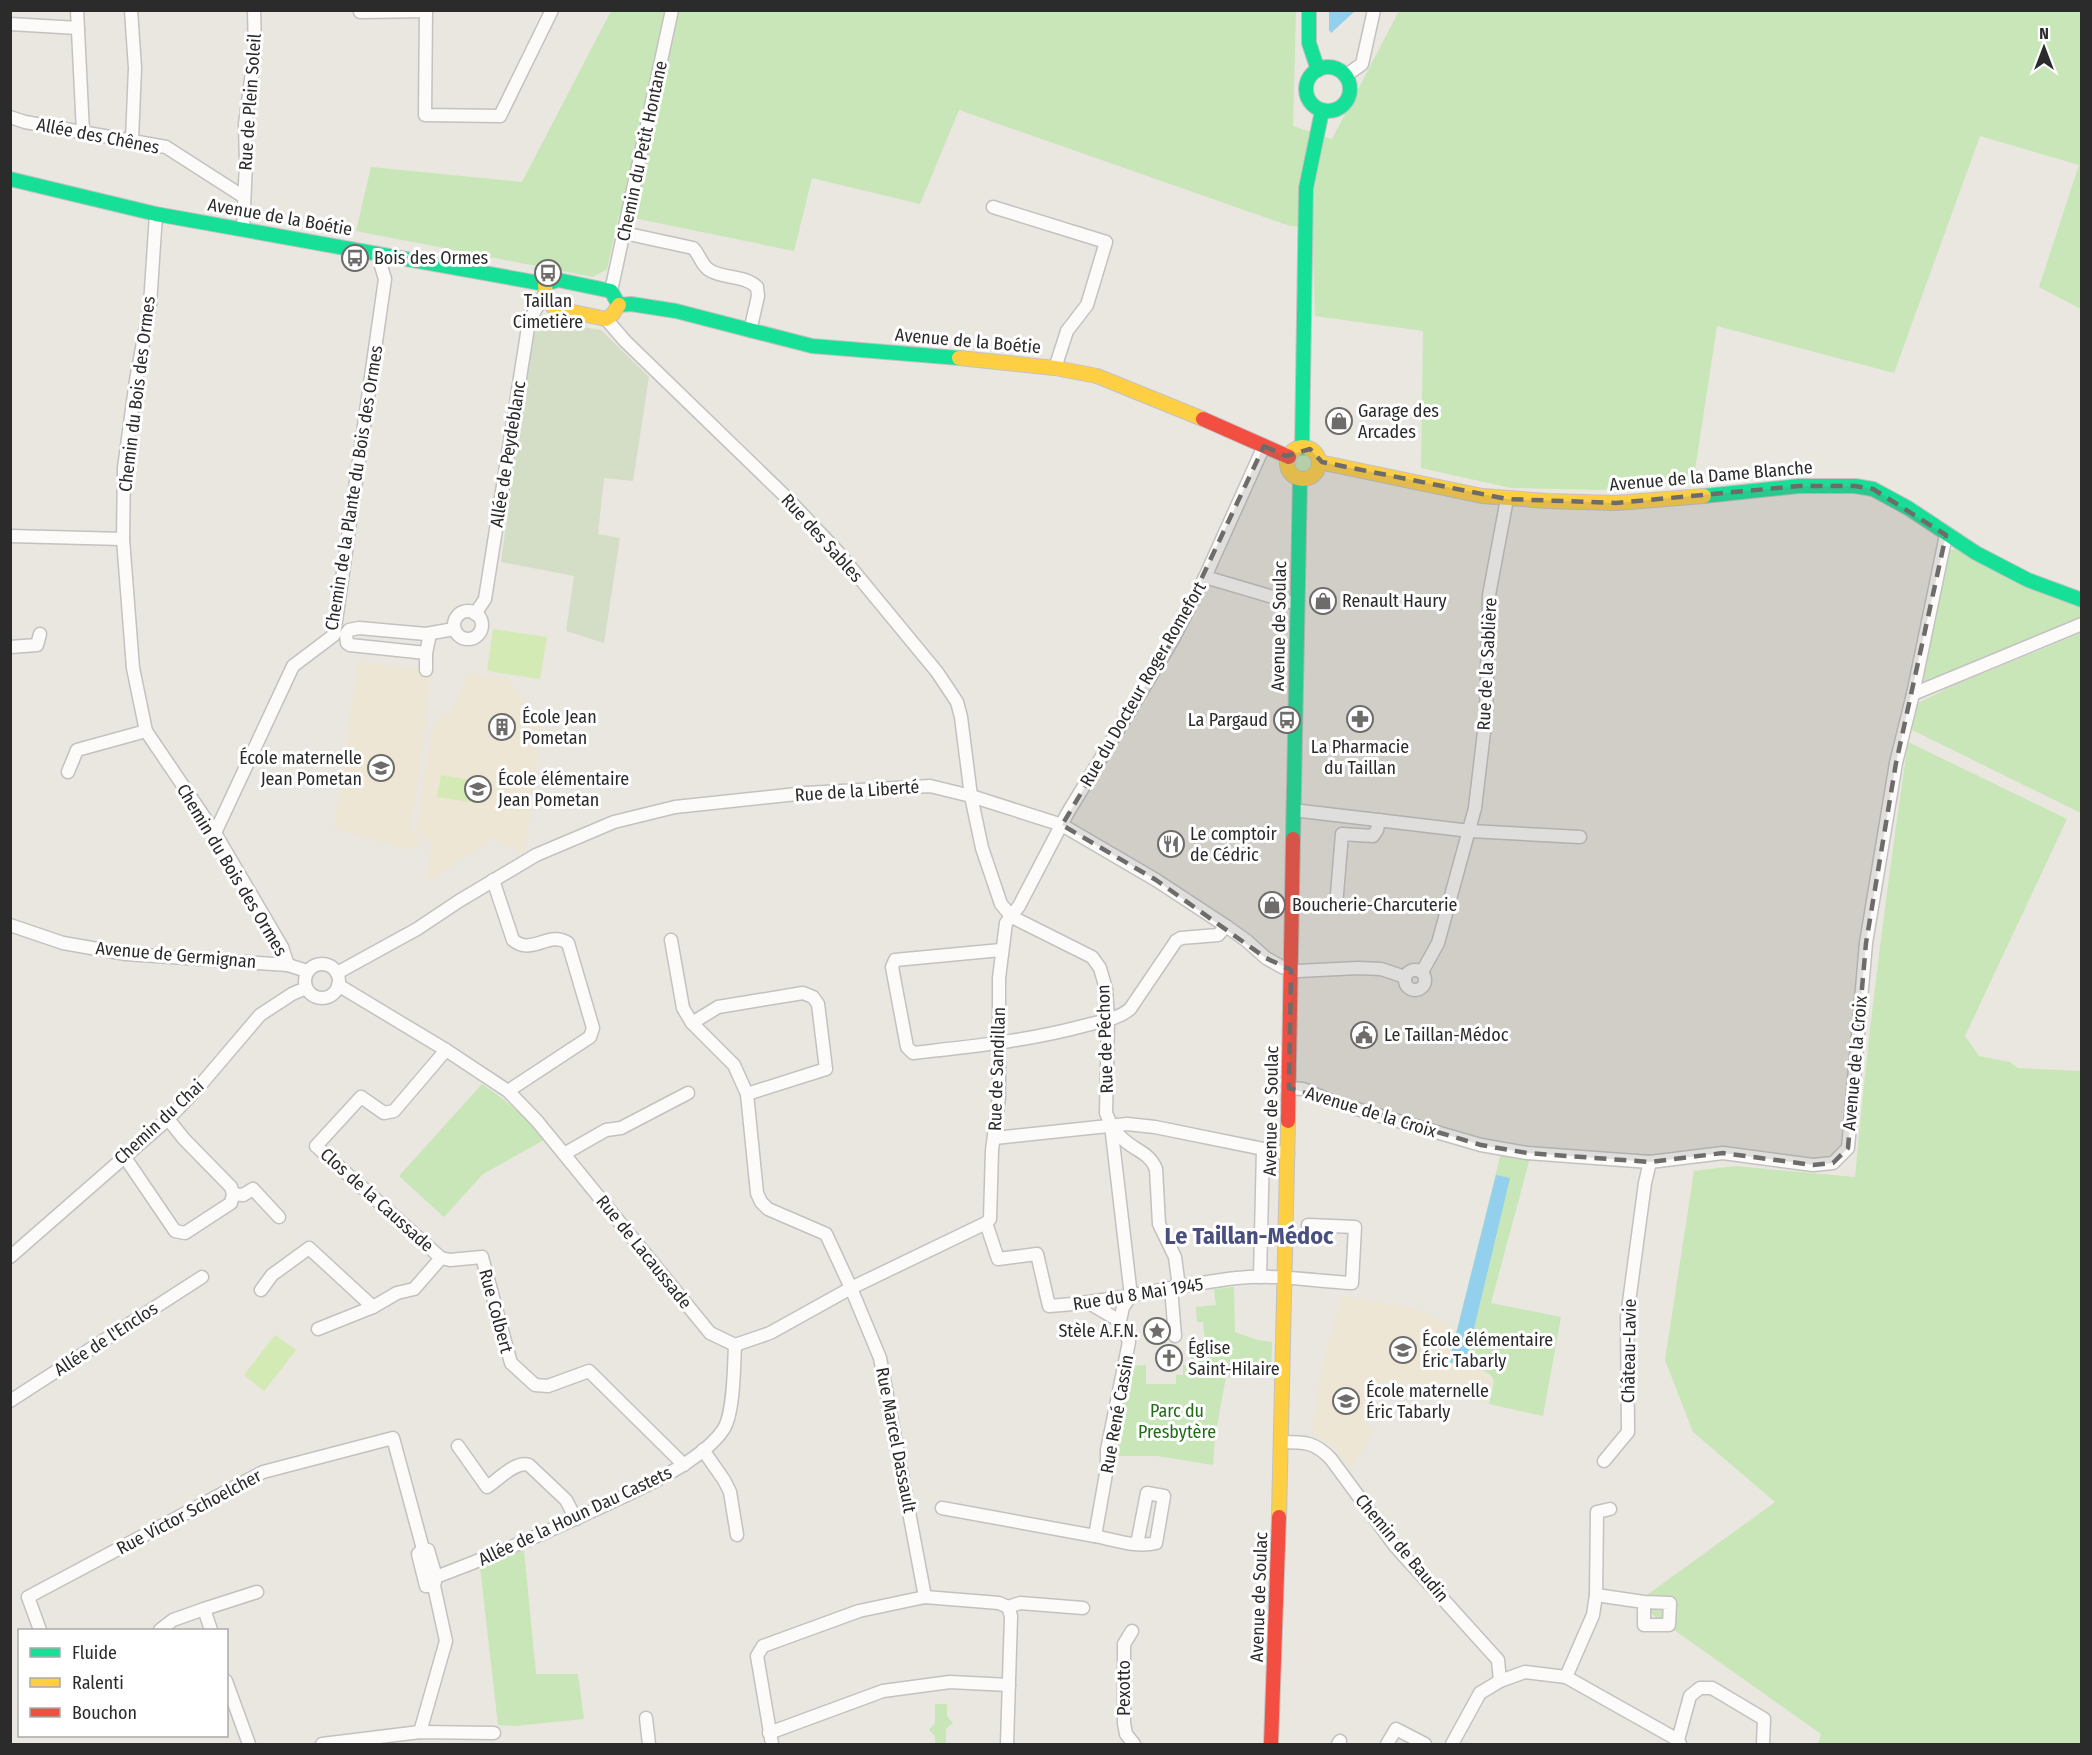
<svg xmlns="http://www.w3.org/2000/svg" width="2092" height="1755" font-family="'Fira Sans Condensed',sans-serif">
<rect width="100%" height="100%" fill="#eae6e0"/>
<g fill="#ede6d4">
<polygon points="358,662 430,671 428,708 411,830 420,843 409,850 334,829"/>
<polygon points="468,673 507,678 542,724 525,853 493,839 426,883 432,842 424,840 416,830 433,726 439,717 452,712"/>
<polygon points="1342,1296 1412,1307 1456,1329 1447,1362 1486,1373 1491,1378 1492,1384 1487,1403 1432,1389 1385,1381 1364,1421 1374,1431 1351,1469 1334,1446 1312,1434 1321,1372"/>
</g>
<g fill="#c8e6b8">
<polygon points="611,11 1296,11 1293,126 1332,139 1399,11 2081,11 2081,309 2039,287 2079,165 1980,136 1894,373 1717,326 1693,483 1604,490 1511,488 1421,468 1423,331 1315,316 1312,227 1290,226 959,110 920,204 812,178 794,251 619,215 607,269 593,277 356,231 371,167 522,182"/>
<circle cx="1303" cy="463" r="11"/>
<polygon points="1957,548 2081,608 2081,621 1924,684 1920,681 1948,551"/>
<polygon points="2081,633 2081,813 1910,729 1918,703 1952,686"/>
<path d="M1908,742L2067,819L1965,1036L1979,1056L2010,1062L2018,1068L2081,1071V1744H1818L1821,1734L1636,1603L1775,1502L1693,1432L1665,1360L1694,1171L1735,1166L1855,1177C1868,1031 1887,887 1908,742Z"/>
<path d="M482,1084C509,1102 523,1115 544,1140L483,1174L444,1217L399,1176Z"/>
<path d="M1501,1153L1530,1158L1491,1303L1561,1317L1543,1416L1489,1404C1490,1397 1495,1387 1493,1379C1490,1368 1460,1365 1449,1362Z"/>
<polygon points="1234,1287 1235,1332 1258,1340 1272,1342 1271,1372 1252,1369 1251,1374 1235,1373 1233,1378 1226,1377 1215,1436 1213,1465 1157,1456 1108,1456 1129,1366 1146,1365 1146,1384 1176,1384 1176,1375 1183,1375 1183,1365 1191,1365 1191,1351 1189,1344 1205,1344 1203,1322 1197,1322 1196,1307 1216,1305 1214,1289"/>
<polygon points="524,1550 536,1674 578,1674 584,1719 515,1726 498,1725 480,1567"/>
<polygon points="935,1704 947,1704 947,1716 953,1723 946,1729 946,1744 935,1744 935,1736 929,1730 935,1723"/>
</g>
<polygon fill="#d4dec7" points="534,319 601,330 649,377 633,481 604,478 598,534 620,538 604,643 566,631 574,576 501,562"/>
<g fill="#d3eab5">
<polygon points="493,629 547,637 540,679 487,671"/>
<polygon points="441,775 481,782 477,803 437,797"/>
<polygon points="275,1335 296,1350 264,1391 244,1375"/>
</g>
<g fill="#92d0ed">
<polygon points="1329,11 1329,10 1355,11 1331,33 1329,30"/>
<polygon points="1496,1175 1510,1178 1465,1366 1449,1362"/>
</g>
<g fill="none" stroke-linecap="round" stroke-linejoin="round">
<defs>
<g id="street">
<polyline points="77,10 83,132"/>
<polyline points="131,10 135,68 132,140"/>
<polyline points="360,10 360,12 426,11"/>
<polyline points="426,10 425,115 500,116 552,10"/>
<polyline points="10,24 78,28"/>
<polyline points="1345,76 1362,64 1374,10"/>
<polyline points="10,117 25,122 166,147 244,197"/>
<polyline points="993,207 1106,242 1087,305 1067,331 1055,368"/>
<polyline points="156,214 150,305 136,380 124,468 123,539 133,668 146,731 215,833 282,947 288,965"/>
<polyline points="243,229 246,162 245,124 255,50 254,10"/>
<path d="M624,233L693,248C700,255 702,267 711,271C726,279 744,275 757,287L758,296L750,331"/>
<polyline points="611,291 672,10"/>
<polyline points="606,319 625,341 787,498 838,552 937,672 957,702 961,717 971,796 982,848 1001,904 1012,917 1092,957 1100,968 1106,989 1108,1019 1106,1113 1111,1125 1131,1296 1123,1307 1120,1321 1129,1342 1107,1450 1107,1468 1095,1536 942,1508"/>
<polyline points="10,536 123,539"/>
<polyline points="1205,577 1297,604"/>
<circle cx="468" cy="625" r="14"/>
<polyline points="475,614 485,599 529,321 544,295"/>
<polyline points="430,634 426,653 350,645 347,643 346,634 349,630 359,628 426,634 454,629"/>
<polyline points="10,647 37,645 40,634"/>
<polyline points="426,670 426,653"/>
<polyline points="1913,694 2082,624"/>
<polyline points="68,772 77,750 146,731"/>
<polyline points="1293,810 1470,831 1580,837"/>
<polyline points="215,833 293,666 334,635 385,279 377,253"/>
<path d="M493,880L513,940C532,956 549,930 568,943L593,1028L590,1037L508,1091"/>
<polyline points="1336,906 1342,834 1373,836 1377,830 1379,820"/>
<polyline points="10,925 63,943 126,954 288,965 307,971"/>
<polyline points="671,940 683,1008 692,1023 734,1065 747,1094 757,1193 761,1202 768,1209 826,1234 851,1288 880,1358 925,1597"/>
<path d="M1001,950L895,960L892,967L907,1047L913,1053C974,1046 1028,1041 1087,1025C1102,1021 1118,1019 1130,1009L1176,941L1181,938L1218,935L1226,926"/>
<circle cx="322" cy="981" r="17"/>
<circle cx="1415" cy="980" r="10"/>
<polyline points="1422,972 1438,943 1475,808 1486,715 1489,595 1507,499"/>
<polyline points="337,973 417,929 459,901 536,855 614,822 675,807 806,793 930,786 971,796 1062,825 1156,880 1226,926 1247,941 1266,958 1282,967 1298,971 1358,968 1381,969 1405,977"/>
<polyline points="338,985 446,1050 508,1091 537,1121 710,1333 735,1345 770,1333 851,1288 986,1223"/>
<polyline points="692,1023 718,1007 803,993 813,997 818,1004 826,1069 747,1094"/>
<polyline points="446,1050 394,1111 384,1113 361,1097 316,1146 441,1258 450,1260 482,1257 511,1363 535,1385 548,1386 589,1371 684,1465"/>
<polyline points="1289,1088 1303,1089 1336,1103 1481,1145 1527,1153 1650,1162 1723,1153 1813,1165 1833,1163 1848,1148 1866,943 1896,763 1913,694 1946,535"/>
<path d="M1111,1125C1115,1130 1119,1136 1124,1140C1136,1151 1150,1153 1156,1169L1159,1224L1175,1257L1179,1287"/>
<polyline points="995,1138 1127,1124 1155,1127 1288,1154"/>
<polyline points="564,1154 606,1130 621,1128 688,1093"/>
<polyline points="124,1156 175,1231 185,1233 231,1203 233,1194 231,1187 184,1139 168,1119"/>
<polyline points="233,1194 243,1195 253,1189 279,1217"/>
<polyline points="986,1223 990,1219 992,1150 999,1097 999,978 1006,923 1019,906 1067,814 1172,641 1205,577 1264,446"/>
<path d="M986,1223L998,1259L1037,1254L1049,1306C1113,1302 1174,1285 1237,1278C1275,1274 1314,1281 1352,1283L1355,1227L1308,1225"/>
<polyline points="10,1257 168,1119 197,1089 260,1015 292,994 306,988"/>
<polyline points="1260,1277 1263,1149"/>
<polyline points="1171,1288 1175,1336"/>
<polyline points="261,1290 272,1275 309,1248 373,1307 397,1293 414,1289 441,1258"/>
<polyline points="1089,1303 1120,1321"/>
<polyline points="318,1329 373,1307"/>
<polyline points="10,1401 202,1277"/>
<path d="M1282,1442C1305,1442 1315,1442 1331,1459L1395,1546L1498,1660L1500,1681"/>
<path d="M458,1446L487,1487C498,1480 516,1460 529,1465L566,1500L576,1519"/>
<polyline points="703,1450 724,1480 730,1492 737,1535"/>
<polyline points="1604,1461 1628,1432 1627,1317 1645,1183 1650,1162"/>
<path d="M1095,1536C1114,1540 1137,1548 1156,1543L1164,1496L1147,1493L1137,1544"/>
<polyline points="423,1549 418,1554 426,1586 434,1586"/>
<path d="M436,1577C489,1557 541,1535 592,1511C629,1494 700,1464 723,1430C734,1415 734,1365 735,1345"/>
<polyline points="1596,1595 1644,1602 1670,1603 1669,1625 1644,1625 1644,1602"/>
<polyline points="1008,1607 1020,1603 1083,1608"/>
<polyline points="204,1609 257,1592"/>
<polyline points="40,1630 28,1597 263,1472 393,1438 423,1549 428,1550 436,1577"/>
<polyline points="160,1630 173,1620 204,1609 211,1630"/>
<polyline points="1132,1631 1124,1644 1124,1723 1126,1734 1134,1744"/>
<polyline points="1566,1677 1593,1615 1596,1595 1597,1512 1610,1509"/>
<polyline points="226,1681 249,1744"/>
<polyline points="646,1718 649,1744"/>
<polyline points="420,1732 446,1641 434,1586 436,1577"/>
<polyline points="769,1733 883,1691 950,1682 1009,1685"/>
<polyline points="322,1744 420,1732 494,1733"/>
<polyline points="772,1744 757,1656 763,1646 859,1611 925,1597 999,1603 1008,1607"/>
<polyline points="1007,1744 1011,1616 1008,1607"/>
<polyline points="1338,1744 1340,1741"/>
<polyline points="1387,1744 1396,1729 1425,1744"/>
<polyline points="1452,1744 1480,1693 1500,1681 1525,1672 1566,1677 1678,1740"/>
<polyline points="1680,1744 1678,1740 1690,1696 1700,1688 1712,1688 1764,1719 1763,1744"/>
</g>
<g id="fast">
<polyline points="1309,10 1309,43 1318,70"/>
<circle cx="1328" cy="89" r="22"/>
<polyline points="10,179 156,214 545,284"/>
<polyline points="545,284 558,280 611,291 619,305"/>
<polyline points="619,305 631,304 676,311 812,346 959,358"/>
<polyline points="1302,448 1306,188 1322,111"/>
<polyline points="1704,496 1799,486 1855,486 1873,489 1908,508 1976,553 2028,580 2082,600"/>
<polyline points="1293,839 1300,479"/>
</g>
<g id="slow">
<polyline points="545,284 546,298 554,308 606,319 612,315 619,305"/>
<polyline points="959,358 1055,368 1097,376 1203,419"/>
<circle cx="1303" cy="463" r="16"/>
<polyline points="1319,462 1482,496 1548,501 1616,503 1704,496"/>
<polyline points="1279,1517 1288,1121"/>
</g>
<g id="jam">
<polyline points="1203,419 1289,457"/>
<polyline points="1288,1121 1293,839"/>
<polyline points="1271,1744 1279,1517"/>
</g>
</defs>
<use href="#street" stroke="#c3c2c1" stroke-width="15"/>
<use href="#fast" stroke="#c3c2c1" stroke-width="16"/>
<use href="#slow" stroke="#c3c2c1" stroke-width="16"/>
<use href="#jam" stroke="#c3c2c1" stroke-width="16"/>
<use href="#street" stroke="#fcfbfa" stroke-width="12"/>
<use href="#fast" stroke="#16e098" stroke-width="14"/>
<use href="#slow" stroke="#ffcf43" stroke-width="14"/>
<use href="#jam" stroke="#f24e42" stroke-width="14"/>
</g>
<path fill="#6e6c6a" fill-opacity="0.2" stroke="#6e6c6a" stroke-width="4.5" stroke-dasharray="12 8" stroke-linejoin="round" d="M1264,446L1286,456L1310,449L1322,462L1507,499L1616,503L1799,486H1855L1873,489L1946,535L1896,763L1866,943L1848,1148L1833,1163L1813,1165L1723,1153L1650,1162L1527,1153L1481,1145L1289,1088L1291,970L1266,958L1156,880L1062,825L1172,641Z"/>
<defs>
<symbol id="bus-ring" viewBox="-11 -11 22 22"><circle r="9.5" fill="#fff" stroke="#6e6c6a" stroke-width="1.5"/><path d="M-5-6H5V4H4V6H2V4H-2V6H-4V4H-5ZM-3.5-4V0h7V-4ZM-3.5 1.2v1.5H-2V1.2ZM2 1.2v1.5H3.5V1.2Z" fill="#6e6c6a"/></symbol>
<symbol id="shop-ring" viewBox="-11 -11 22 22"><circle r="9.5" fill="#fff" stroke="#6e6c6a" stroke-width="1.5"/><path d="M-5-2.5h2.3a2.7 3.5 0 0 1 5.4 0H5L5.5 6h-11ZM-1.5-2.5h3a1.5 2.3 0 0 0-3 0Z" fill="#6e6c6a"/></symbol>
<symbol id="pharmacy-ring" viewBox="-11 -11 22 22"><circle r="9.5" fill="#fff" stroke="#6e6c6a" stroke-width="1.5"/><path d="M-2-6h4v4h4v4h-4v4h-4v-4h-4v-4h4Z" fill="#6e6c6a"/></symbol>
<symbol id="building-ring" viewBox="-11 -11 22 22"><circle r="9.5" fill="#fff" stroke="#6e6c6a" stroke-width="1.5"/><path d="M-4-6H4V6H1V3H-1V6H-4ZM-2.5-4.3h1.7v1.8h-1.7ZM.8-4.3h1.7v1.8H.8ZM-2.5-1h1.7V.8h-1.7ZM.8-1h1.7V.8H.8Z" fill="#6e6c6a"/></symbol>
<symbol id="school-ring" viewBox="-11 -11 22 22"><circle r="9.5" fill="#fff" stroke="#6e6c6a" stroke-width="1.5"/><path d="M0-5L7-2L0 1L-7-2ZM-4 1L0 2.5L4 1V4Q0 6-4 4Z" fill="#6e6c6a"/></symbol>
<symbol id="restaurant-ring" viewBox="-11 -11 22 22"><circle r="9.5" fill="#fff" stroke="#6e6c6a" stroke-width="1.5"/><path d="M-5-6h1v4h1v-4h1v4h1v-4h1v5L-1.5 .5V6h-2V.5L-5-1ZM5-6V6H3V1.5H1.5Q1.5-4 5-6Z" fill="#6e6c6a"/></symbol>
<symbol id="civic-ring" viewBox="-11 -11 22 22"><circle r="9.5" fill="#fff" stroke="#6e6c6a" stroke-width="1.5"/><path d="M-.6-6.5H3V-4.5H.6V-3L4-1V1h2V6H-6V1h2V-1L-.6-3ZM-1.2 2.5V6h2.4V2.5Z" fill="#6e6c6a"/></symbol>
<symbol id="sight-ring" viewBox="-11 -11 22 22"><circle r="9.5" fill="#fff" stroke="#6e6c6a" stroke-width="1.5"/><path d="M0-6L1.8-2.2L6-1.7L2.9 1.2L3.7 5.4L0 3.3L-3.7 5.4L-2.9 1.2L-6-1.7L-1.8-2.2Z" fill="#6e6c6a"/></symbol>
<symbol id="church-ring" viewBox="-11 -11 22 22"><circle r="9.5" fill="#fff" stroke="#6e6c6a" stroke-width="1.5"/><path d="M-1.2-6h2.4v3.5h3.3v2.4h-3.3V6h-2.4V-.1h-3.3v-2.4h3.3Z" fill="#6e6c6a"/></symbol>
</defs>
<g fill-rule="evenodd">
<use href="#bus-ring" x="340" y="243" width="30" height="30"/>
<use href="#bus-ring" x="533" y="258" width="30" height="30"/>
<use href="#shop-ring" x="1324" y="406" width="30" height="30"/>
<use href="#shop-ring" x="1308" y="586" width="30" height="30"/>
<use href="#pharmacy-ring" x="1345" y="704" width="30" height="30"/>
<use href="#bus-ring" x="1272" y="705" width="30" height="30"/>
<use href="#building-ring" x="487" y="712" width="30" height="30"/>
<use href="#school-ring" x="366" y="753" width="30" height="30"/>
<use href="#school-ring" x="463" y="774" width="30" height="30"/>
<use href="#restaurant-ring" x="1156" y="829" width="30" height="30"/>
<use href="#shop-ring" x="1257" y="890" width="30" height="30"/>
<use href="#civic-ring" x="1349" y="1020" width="30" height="30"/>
<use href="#sight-ring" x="1142" y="1316" width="30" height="30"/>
<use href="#school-ring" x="1388" y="1335" width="30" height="30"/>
<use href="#church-ring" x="1154" y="1343" width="30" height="30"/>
<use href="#school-ring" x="1331" y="1386" width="30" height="30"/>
</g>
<g text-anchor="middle" stroke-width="6" stroke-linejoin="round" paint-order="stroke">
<g font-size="18" fill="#2b2b2b" stroke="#fff">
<text transform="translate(250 102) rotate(-86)" y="6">Rue de Plein Soleil</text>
<text transform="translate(98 136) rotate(11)" y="6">Allée des Chênes</text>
<text transform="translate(642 151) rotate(-78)" y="6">Chemin du Petit Hontane</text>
<text transform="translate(280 217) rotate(10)" y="6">Avenue de la Boétie</text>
<text transform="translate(968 341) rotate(5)" y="6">Avenue de la Boétie</text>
<text transform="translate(137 394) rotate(-83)" y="6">Chemin du Bois des Ormes</text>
<text transform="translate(508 454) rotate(-81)" y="6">Allée de Peydeblanc</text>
<text transform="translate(1711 476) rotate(-5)" y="6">Avenue de la Dame Blanche</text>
<text transform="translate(354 488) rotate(-81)" y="6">Chemin de la Plante du Bois des Ormes</text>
<text transform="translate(822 538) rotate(48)" y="6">Rue des Sables</text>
<text transform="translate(1279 626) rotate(-89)" y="6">Avenue de Soulac</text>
<text transform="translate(1487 664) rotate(-87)" y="6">Rue de la Sablière</text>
<text transform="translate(1143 684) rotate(-60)" y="6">Rue du Docteur Roger Romefort</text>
<text transform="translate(857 791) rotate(-4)" y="6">Rue de la Liberté</text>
<text transform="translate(232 870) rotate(59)" y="6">Chemin du Bois des Ormes</text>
<text transform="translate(176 955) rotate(5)" y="6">Avenue de Germignan</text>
<text transform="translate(1105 1039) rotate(-92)" y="6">Rue de Péchon</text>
<text transform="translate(1855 1063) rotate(-85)" y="6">Avenue de la Croix</text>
<text transform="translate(997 1069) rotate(-88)" y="6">Rue de Sandillan</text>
<text transform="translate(1271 1111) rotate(-89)" y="6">Avenue de Soulac</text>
<text transform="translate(1371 1112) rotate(17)" y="6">Avenue de la Croix</text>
<text transform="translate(159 1122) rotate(-43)" y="6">Chemin du Chai</text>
<text transform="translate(377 1200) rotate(42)" y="6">Clos de la Caussade</text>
<text transform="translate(644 1252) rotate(51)" y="6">Rue de Lacaussade</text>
<text transform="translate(1138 1294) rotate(-9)" y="6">Rue du 8 Mai 1945</text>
<text transform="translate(496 1311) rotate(75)" y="6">Rue Colbert</text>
<text transform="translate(106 1339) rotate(-33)" y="6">Allée de l'Enclos</text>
<text transform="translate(1629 1351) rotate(-89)" y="6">Château-Lavie</text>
<text transform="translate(1117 1414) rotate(-80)" y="6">Rue René Cassin</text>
<text transform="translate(896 1440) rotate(79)" y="6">Rue Marcel Dassault</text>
<text transform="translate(189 1512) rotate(-28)" y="6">Rue Victor Schoelcher</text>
<text transform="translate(575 1516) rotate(-25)" y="6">Allée de la Houn Dau Castets</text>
<text transform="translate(1402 1548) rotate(50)" y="6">Chemin de Baudin</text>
<text transform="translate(1259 1597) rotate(-88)" y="6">Avenue de Soulac</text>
<text transform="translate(1124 1688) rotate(-90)" y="6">Pexotto</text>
</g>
<g font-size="18" fill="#2b2b2b" stroke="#fff" text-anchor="start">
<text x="374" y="264">Bois des Ormes</text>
<text x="548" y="307" text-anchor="middle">Taillan<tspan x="548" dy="21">Cimetière</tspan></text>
<text x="1358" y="417">Garage des<tspan x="1358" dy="21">Arcades</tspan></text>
<text x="1342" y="607">Renault Haury</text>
<text x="522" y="723">École Jean<tspan x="522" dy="21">Pometan</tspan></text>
<text x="1268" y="726" text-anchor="end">La Pargaud</text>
<text x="1360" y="753" text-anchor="middle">La Pharmacie<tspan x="1360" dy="21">du Taillan</tspan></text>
<text x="362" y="764" text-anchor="end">École maternelle<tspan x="362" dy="21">Jean Pometan</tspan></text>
<text x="498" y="785">École élémentaire<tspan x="498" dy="21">Jean Pometan</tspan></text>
<text x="1190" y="840">Le comptoir<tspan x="1190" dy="21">de Cédric</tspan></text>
<text x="1292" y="911">Boucherie-Charcuterie</text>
<text x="1384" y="1041">Le Taillan-Médoc</text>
<text x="1138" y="1337" text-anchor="end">Stèle A.F.N.</text>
<text x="1422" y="1346">École élémentaire<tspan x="1422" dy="21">Éric Tabarly</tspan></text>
<text x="1188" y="1354">Église<tspan x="1188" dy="21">Saint-Hilaire</tspan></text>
<text x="1366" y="1397">École maternelle<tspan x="1366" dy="21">Éric Tabarly</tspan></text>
</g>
<g font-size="18" fill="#236c17" stroke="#fff">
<text x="1177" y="1417">Parc du<tspan x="1177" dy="21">Presbytère</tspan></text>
</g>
<g font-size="24" font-weight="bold" fill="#494f7e" stroke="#fff">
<text x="1249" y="1244">Le Taillan-Médoc</text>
</g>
</g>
<rect width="2092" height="1755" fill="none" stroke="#2b2b2b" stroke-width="24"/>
<rect x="18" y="1629" width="210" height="108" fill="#ffffff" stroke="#aaaaaa" stroke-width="1.5"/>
<rect x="30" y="1648" width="30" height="9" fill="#16e098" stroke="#aaaaaa" stroke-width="1.5"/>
<text x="72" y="1659" font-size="18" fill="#2b2b2b">Fluide</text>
<rect x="30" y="1678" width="30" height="9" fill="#ffcf43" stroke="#aaaaaa" stroke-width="1.5"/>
<text x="72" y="1689" font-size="18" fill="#2b2b2b">Ralenti</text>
<rect x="30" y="1708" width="30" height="9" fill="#f24e42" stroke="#aaaaaa" stroke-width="1.5"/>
<text x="72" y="1719" font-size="18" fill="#2b2b2b">Bouchon</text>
<g transform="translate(2044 48)" stroke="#ffffff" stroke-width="4.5" paint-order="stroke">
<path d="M0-4.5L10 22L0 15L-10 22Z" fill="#2b2b2b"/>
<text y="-9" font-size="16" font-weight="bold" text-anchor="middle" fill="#2b2b2b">N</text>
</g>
</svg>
